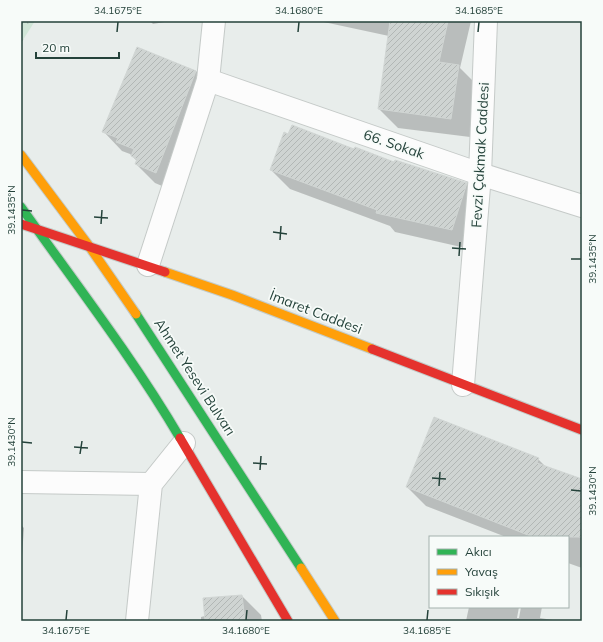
<svg xmlns="http://www.w3.org/2000/svg" width="603" height="642" font-family="Mulish,sans-serif">
<defs>
<pattern id="park-crowns" width="20" height="18" patternUnits="userSpaceOnUse"><rect width="20" height="18" fill="#d1e6d8"/><path d="M2 6a3 3 0 1 1 6 0M12 15a3 3 0 1 1 6 0" fill="none" stroke="#b3c6ba"/></pattern>
<pattern id="building-hatch" width="6" height="6" patternUnits="userSpaceOnUse"><rect width="6" height="6" fill="#cfd4d2"/><path d="M-1 1l2-2M0 6l6-6M5 7l2-2" fill="none" stroke="#b2b7b5"/></pattern>
</defs>
<rect width="100%" height="100%" fill="#e8edeb"/>
<polygon fill="url(#park-crowns)" points="21,21 35,21 21,43"/>
<g fill="#0003">
<polygon points="150,21 170,21 153,24"/>
<polygon points="319,21 471,21 460,68 477,85 470,137 398,128 379,109 389,36"/>
<polygon points="138,48 196,71 215,90 174,191 155,183 136,164 137,161 130,154 122,151 104,132"/>
<polygon points="355,150 466,184 485,202 470,249 395,232 390,226 290,189 271,170"/>
<polygon points="538,459 547,468 582,479 582,568 568,563 568,537 506,537 426,506 407,487"/>
<polygon points="21,525 24,528 21,570"/>
<polygon points="242,596 261,615 262,621 201,621 201,617 205,616 204,599"/>
<polygon points="469,607 519,607 517,618 519,618 521,607 542,607 540,618 559,621 466,621"/>
</g>
<g fill="url(#building-hatch)" stroke="#d1d6d4">
<polygon points="390,21 448,21 439,62 459,65 451,119 378,109"/>
<polygon points="137,47 196,71 156,173 135,164 137,159 131,156 134,149 116,142 118,138 102,132"/>
<polygon points="292,125 354,149 355,147 394,162 395,160 467,183 452,230 376,213 377,210 270,170 284,132 288,134"/>
<polygon points="434,417 539,458 537,463 582,479 582,537 533,537 406,487"/>
<polygon points="242,595 245,621 205,621 203,598"/>
</g>
<g fill="none" stroke-linecap="round" stroke-linejoin="round">
<defs>
<g id="street">
<polyline points="208,80 480,174 582,206"/>
<polyline points="148,265 208,80 214,21"/>
<polyline points="463,385 480,174 486,21"/>
<polyline points="21,482 151,484"/>
<polyline points="137,621 151,484 184,443"/>
</g>
<g id="fast">
<path d="M21,207C75,283 133,358 180,438"/>
<polyline points="136,314 301,568"/>
</g>
<g id="slow">
<polyline points="21,155 89,246 136,314"/>
<polyline points="165,272 232,295 372,349"/>
<polyline points="301,568 335,621"/>
</g>
<g id="jam">
<polyline points="21,224 165,272"/>
<polyline points="372,349 582,430"/>
<polyline points="180,438 288,621"/>
</g>
</defs>
<use href="#street" stroke="#c5cac8" stroke-width="24"/>
<use href="#fast" stroke="#c3cbc8" stroke-width="11"/>
<use href="#slow" stroke="#c3cbc8" stroke-width="11"/>
<use href="#jam" stroke="#c3cbc8" stroke-width="11"/>
<use href="#street" stroke="#fcfcfc" stroke-width="22"/>
<use href="#fast" stroke="#30b455" stroke-width="9"/>
<use href="#slow" stroke="#ff9f0a" stroke-width="9"/>
<use href="#jam" stroke="#e5322d" stroke-width="9"/>
</g>
<path fill="none" stroke="#24423a" stroke-width="1.5" d="M117,32L118,22M298,32L299,22M478,32L479,22M22,210L32,211M94,217L108,218M101,224L102,210M273,232L287,234M280,240L281,226M452,248L466,249M459,256L460,242M571,259H581M22,442L32,443M74,447L88,448M80,454L82,441M253,463L267,464M260,470L261,456M432,478L446,479M439,486L440,472M571,490L581,491M66,620L67,610M246,620L247,610M427,620L428,610"/>
<g text-anchor="middle" stroke-width="3.5" stroke-linejoin="round" paint-order="stroke">
<g font-size="14" fill="#24423a" stroke="#f7fbf9">
<text transform="translate(394 144) rotate(19)" y="5">66. Sokak</text>
<text transform="translate(480 155) rotate(-87)" y="5">Fevzi Çakmak Caddesi</text>
<text transform="translate(316 312) rotate(21)" y="5">İmaret Caddesi</text>
<text transform="translate(195 377) rotate(57)" y="5">Ahmet Yesevi Bulvarı</text>
</g>
</g>
<rect width="603" height="642" fill="none" stroke="#f7fbf9" stroke-width="44"/>
<rect x="429" y="536" width="140" height="72" fill="#f7fbf9" stroke="#a3b1ad"/>
<rect x="437" y="549" width="20" height="6" fill="#30b455" stroke="#a3b1ad"/>
<text x="465" y="556" font-size="12" fill="#24423a">Akıcı</text>
<rect x="437" y="569" width="20" height="6" fill="#ff9f0a" stroke="#a3b1ad"/>
<text x="465" y="576" font-size="12" fill="#24423a">Yavaş</text>
<rect x="437" y="589" width="20" height="6" fill="#e5322d" stroke="#a3b1ad"/>
<text x="465" y="596" font-size="12" fill="#24423a">Sıkışık</text>
<path d="M36 52v6h83v-6" fill="none" stroke="#24423a" stroke-width="2"/>
<text x="42" y="52" font-size="12" fill="#24423a" stroke="#f7fbf9" stroke-width="3" paint-order="stroke">20 m</text>
<rect x="22" y="22" width="559" height="598" fill="none" stroke="#24423a" stroke-width="1.5"/>
<g font-size="10" text-anchor="middle" fill="#24423a">
<text x="118" y="14">34.1675°E</text>
<text x="299" y="14">34.1680°E</text>
<text x="479" y="14">34.1685°E</text>
<text transform="translate(11 210) rotate(-90)" y="4">39.1435°N</text>
<text transform="translate(592 259) rotate(-90)" y="4">39.1435°N</text>
<text transform="translate(11 442) rotate(-90)" y="4">39.1430°N</text>
<text transform="translate(592 491) rotate(-90)" y="4">39.1430°N</text>
<text x="66" y="634">34.1675°E</text>
<text x="246" y="634">34.1680°E</text>
<text x="427" y="634">34.1685°E</text>
</g>
</svg>
